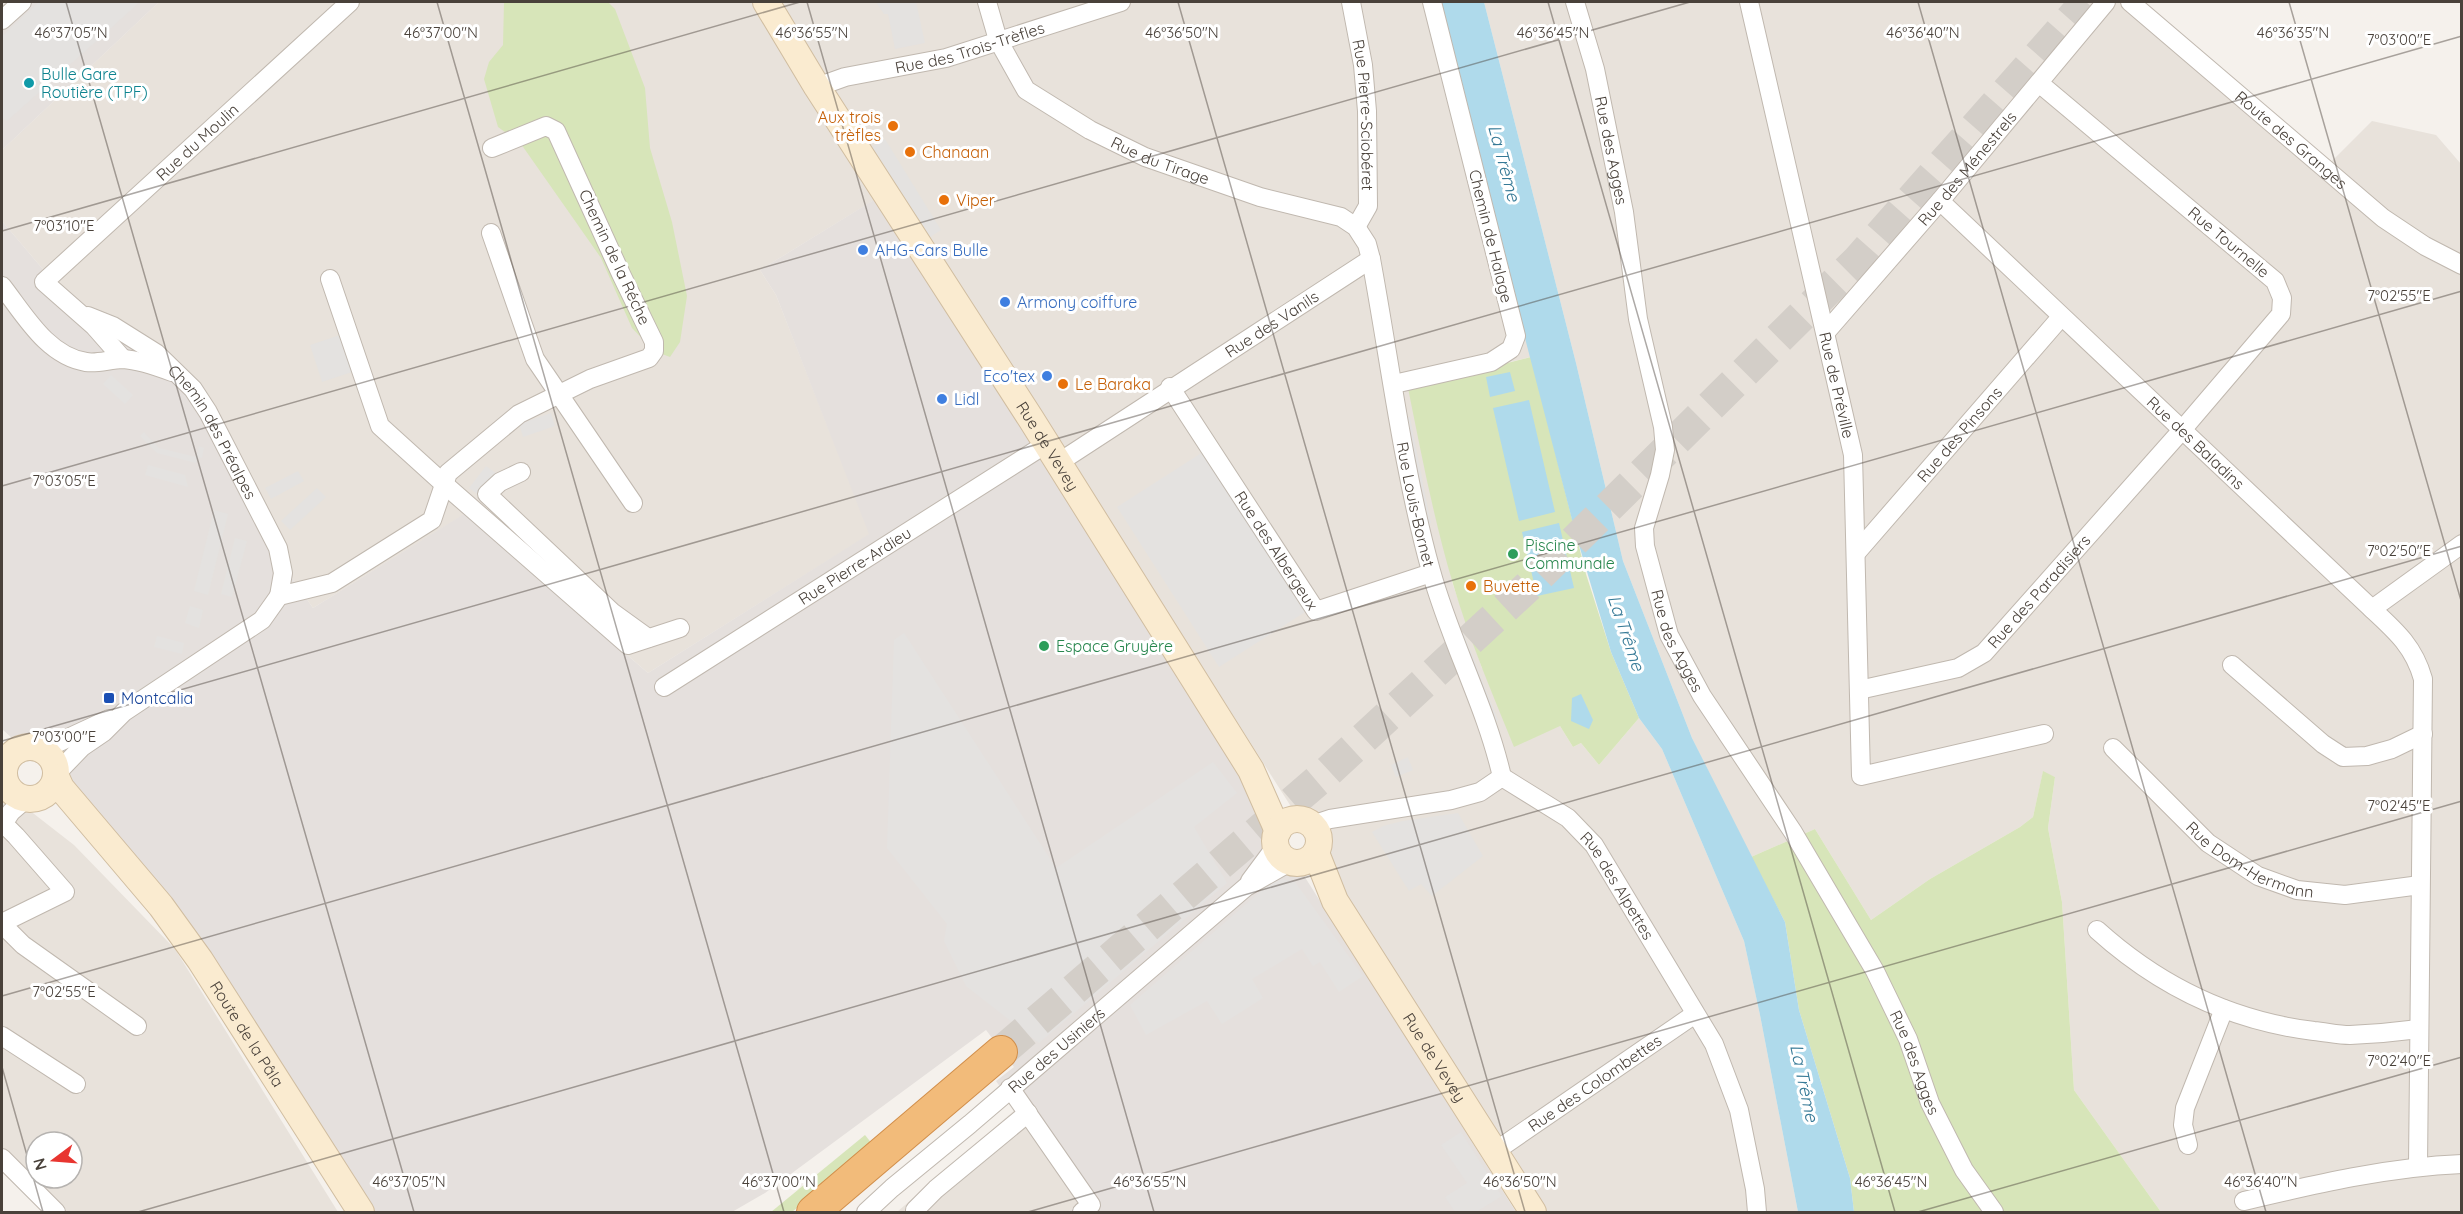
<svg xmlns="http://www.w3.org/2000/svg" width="2463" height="1214" font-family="Quicksand,sans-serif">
<rect width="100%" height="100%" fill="#f5f1ec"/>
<g fill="#e8e2db" fill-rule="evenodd">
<polygon points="159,2 1441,2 1484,180 1531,357 1439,378 1452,582 1482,668 1560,726 1573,747 1581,743 1599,765 1639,718 1662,749 1744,941 1760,1015 1798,1212 1542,1212 1290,805 897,186 760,270 776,295 870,534 648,673 465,514 313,608 283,565 80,313 2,221 2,150"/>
<polygon points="1484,2 2130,2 2324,169 2372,121 2436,135 2461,164 2461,1212 2161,1212 2074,1090 2062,902 2048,828 2055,777 2043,772 2033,817 2020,827 1930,879 1871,920 1815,829 1751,857 1692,738 1623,561 1576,363"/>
<path d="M2,789L74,845L175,949L338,1212H58L2,1158ZM36,1142H72V1178H36Z"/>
<polygon points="1016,1109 1080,1202 1068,1212 897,1212"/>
</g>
<g fill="#e5e0dd">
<polygon points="2,2 159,2 2,150"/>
<polygon points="877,198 1516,1212 1068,1212 1080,1202 996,1081 1014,1067 986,1030 765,1193 732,1212 373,1212 83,803 2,729 2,221 80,313 154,361 208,412 283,565 313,608 464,514 648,673 869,534 776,295 760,270"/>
</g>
<g fill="#d7e5b9">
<polygon points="504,2 608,2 615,9 645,88 650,148 672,222 687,296 680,342 670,357 654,351 632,328 601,258 521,144 498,127 484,79 489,62 503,45"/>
<path d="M1531,357L1586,574L1611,652L1639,718L1599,765L1581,743L1573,747L1560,726L1514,747C1492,693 1469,639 1453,584C1434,520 1421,453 1408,388Z"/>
<polygon points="2043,771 2055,777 2048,828 2062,902 2074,1090 2161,1212 1854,1212 1850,1178 1799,1010 1785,922 1751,857 1815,829 1871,920 1930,879 2020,827 2033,817"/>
<polygon points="865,1135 873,1145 792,1212 771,1212"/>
</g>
<g fill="#e4e2e0">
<polygon points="39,2 140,2 7,121 2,118 2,36"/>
<polygon points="876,2 916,2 925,43 895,49 888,14 884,14"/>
<polygon points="885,139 941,230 927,239 869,149"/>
<polygon points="340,335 352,372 322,382 310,345"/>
<polygon points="111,375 133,395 125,404 103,384"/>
<polygon points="551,413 555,426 523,437 519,424"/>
<polygon points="1410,417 1431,523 1427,524 1405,418"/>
<polygon points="144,432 159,448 196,457 199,446 204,448 202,458 198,457 196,463 157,453 140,436"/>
<polygon points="1203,452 1305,612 1219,667 1117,507"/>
<polygon points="148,465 185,475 188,487 145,475"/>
<polygon points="486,466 497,474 480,496 469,488"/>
<polygon points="298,471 304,481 271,499 265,488"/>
<polygon points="317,488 326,497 290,530 281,521"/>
<polygon points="214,510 228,514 208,595 194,591"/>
<polygon points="235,538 247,541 232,597 221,594"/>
<polygon points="190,606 203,610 199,628 185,623"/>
<polygon points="904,633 1056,868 1213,762 1237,793 1194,827 1227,883 1039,1043 966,986 944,941 947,924 887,848 894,640"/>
<polygon points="1464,634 1498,720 1495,725 1460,635"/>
<polygon points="157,636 184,643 182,654 154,647"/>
<polygon points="1408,757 1413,770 1396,777 1391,765"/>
<polygon points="1458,813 1483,856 1432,896 1421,884 1409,891 1372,832 1383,826 1403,821"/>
<polygon points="1281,879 1295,882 1363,976 1339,992 1320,962 1313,966 1302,949 1252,979 1263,998 1222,1024 1207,1001 1146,1035 1130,1005 1268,885"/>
<polygon points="1461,1132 1502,1196 1476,1212 1455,1212 1445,1197 1467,1183 1441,1145"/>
</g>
<g fill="#afdaeb">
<polygon points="1441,2 1484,2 1576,363 1623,561 1692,738 1785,922 1799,1010 1850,1178 1854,1212 1798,1212 1760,1015 1744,941 1662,749 1639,718 1611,652 1576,535 1484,180"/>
<polygon points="1510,372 1515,391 1490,397 1486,377"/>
<polygon points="1529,400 1555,512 1519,521 1493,408"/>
<polygon points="1559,523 1574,588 1537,596 1522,532"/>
<polygon points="1581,694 1593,720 1589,729 1571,721 1572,698"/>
</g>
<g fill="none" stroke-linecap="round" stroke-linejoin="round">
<polyline stroke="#d3cec8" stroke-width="32" stroke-dasharray="32 16" stroke-linecap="butt" points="1001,1052 1323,776 1535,580 1858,260 2086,2"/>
<defs>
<g id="street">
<path id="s1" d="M987,2L998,40L1026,90L1090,130L1145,157L1260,197L1341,217L1356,227L1367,244L1371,259C1390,362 1403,470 1431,571C1450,641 1486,706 1502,777"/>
<path id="s2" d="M1351,2L1363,65L1367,111L1368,206L1356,227"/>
<path id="s3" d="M1575,2L1595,69L1624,212L1638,319L1663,427L1665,450L1660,475L1644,528L1645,546L1669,635L1702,696L1793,832L1875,971L1908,1039L1930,1103L1964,1170L1994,1212"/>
<path id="s4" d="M1749,2L1853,455L1861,776L2044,734"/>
<path id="s5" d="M2130,2L2383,218L2425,246L2462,265"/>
<polyline points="2,20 22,2"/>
<path id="s6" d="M817,87L845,77L946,58L1121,2"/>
<path id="s7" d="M1940,201L2372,609C2396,631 2414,647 2423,679L2418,1166"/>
<polyline points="491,233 535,359 633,503"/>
<polyline points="330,279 380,426 444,484 628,645 680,628"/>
<path d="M2,286C24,314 47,356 86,362C98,364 110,359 123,359C139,360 156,366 172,372"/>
<path id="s8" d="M88,316L113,326L156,353L193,389L208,412L278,548L283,573L279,596"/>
<path id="s9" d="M1826,332L1940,201L2106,2"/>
<path id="s10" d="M123,359L94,326L44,282L350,2"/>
<polyline points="1394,384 1491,362 1511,349 1516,336 1432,2"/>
<path id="s11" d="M1170,387L1316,611L1431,573"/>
<path id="s12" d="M1058,463L1371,259"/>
<polyline points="521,472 500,482 487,494 612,612 648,638"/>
<path id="s13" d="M1857,552L2061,317"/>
<polyline points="2372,609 2462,544"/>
<polyline points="2232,665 2323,744 2343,757 2367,756 2392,749 2423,734"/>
<path id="s14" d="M664,687L1046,444"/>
<path id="s15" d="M1859,690L1958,668L1984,653L2182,430L2281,314L2282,298L2275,281L2039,83"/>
<polyline points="39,748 53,745 109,719"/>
<path id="s16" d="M2113,748L2208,843L2258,876L2297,890L2345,895L2420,885"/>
<polyline points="56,774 82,747 104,732 124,712 262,620 279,596 332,583 432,520 448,473 519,414 590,379 649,358 654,351 654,342 621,274 556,131 546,126 492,148"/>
<polyline points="2,783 4,777"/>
<polyline points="2,822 16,836 65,892 2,923"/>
<polyline points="3,824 11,812 26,799"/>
<path id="s17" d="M1312,825L1330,819L1451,800L1480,792L1502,777L1568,818L1594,845L1714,1044L1739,1110L1755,1189L1757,1212"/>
<polyline points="1250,881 1276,846"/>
<polyline points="2,924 23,945 137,1026"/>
<path d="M2097,930C2158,985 2231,1021 2314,1031C2326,1032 2338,1035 2350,1035C2373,1034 2396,1032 2419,1029"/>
<polyline points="2,1036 76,1084"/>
<polyline points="1010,1088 1091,1205 1082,1212"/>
<polyline points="2188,1145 2183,1125 2185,1108 2224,1009"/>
<path id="s18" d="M1494,1152L1695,1014"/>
<polyline points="2,1158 56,1212"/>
<path d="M2244,1201C2316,1184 2388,1167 2462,1164"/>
<polyline points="915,1210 936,1189 1028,1113"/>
<path id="s19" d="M866,1212L892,1188L970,1124L1246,887L1290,862"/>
</g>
<g id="secondary">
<path id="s20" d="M766,2L817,87L1031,419L1251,770L1278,831"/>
<circle cx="30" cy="773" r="26"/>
<path id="s21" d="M56,777L61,788L161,906L200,960L361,1212"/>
<circle cx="1297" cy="841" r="22"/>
<path id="s22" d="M1316,853L1335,901L1533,1212"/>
</g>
<polyline id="highway" points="813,1212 1001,1052"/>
</defs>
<use href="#street" stroke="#c0b8af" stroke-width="20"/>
<use href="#secondary" stroke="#d0bda0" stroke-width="28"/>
<use href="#highway" stroke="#d18e4a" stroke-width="34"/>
<use href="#street" stroke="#fff" stroke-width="18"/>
<use href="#secondary" stroke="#faebd0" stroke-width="26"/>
<use href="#highway" stroke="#f2bb7a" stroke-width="32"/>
</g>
<path fill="none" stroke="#49413a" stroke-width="1.5" stroke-opacity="0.45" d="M66,2L414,1212M437,2L784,1212M807,2L1154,1212M1178,2L1525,1212M1548,2L1895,1212M1918,2L2266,1212M2289,2L2462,604M2,231L800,2M2,486L1690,2M2,741L2462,36M2,996L2462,291M2,1067L43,1212M138,1212L2462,546M1028,1212L2462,801M1918,1212L2462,1057"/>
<circle fill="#0f9aa8" stroke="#fff" stroke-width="2" cx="29" cy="83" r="6"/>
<g fill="#e8710a" stroke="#fff" stroke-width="2">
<circle cx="893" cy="126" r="6"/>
<circle cx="910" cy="152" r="6"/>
<circle cx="944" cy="200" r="6"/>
<circle cx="1063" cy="384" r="6"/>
<circle cx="1471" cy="586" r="6"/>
</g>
<g fill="#3f7fe0" stroke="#fff" stroke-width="2">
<circle cx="863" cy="250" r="6"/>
<circle cx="1005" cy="302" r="6"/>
<circle cx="1047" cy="376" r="6"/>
<circle cx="942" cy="399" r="6"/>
</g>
<g fill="#2e9e5b" stroke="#fff" stroke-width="2">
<circle cx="1513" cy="554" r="6"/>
<circle cx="1044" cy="646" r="6"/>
</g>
<rect fill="#1a4fb4" stroke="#fff" stroke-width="2" x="103" y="692" width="12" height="12" rx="3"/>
<g text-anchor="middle" stroke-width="6" stroke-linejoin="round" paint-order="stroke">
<g font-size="16" fill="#49413a" stroke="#fff">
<text dy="6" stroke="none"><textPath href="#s6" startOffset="158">Rue des Trois-Trèfles</textPath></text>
<text dy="6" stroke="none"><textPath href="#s2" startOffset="114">Rue Pierre-Sciobéret</textPath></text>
<text dy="6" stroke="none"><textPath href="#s5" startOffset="212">Route des Granges</textPath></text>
<text dy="6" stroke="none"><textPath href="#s10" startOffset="318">Rue du Moulin</textPath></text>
<text dy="6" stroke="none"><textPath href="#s3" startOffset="153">Rue des Agges</textPath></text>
<text dy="6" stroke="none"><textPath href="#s1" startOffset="249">Rue du Tirage</textPath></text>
<text dy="6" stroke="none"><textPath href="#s9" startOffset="216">Rue des Ménestrels</textPath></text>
<text transform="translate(1491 236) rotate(76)" y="6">Chemin de Halage</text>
<text transform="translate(2229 242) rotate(40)" y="6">Rue Tournelle</text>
<text transform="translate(615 257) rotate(65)" y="6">Chemin de la Réche</text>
<text dy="6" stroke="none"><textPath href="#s12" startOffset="255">Rue des Vanils</textPath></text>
<text dy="6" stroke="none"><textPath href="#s4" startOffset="393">Rue de Préville</textPath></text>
<text dy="6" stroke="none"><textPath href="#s8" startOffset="176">Chemin des Préalpes</textPath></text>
<text dy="6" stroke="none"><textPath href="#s13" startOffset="156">Rue des Pinsons</textPath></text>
<text dy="6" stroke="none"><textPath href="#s7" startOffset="352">Rue des Baladins</textPath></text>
<text dy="6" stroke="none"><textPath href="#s20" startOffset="526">Rue de Vevey</textPath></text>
<text dy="6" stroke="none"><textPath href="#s1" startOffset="742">Rue Louis-Bornet</textPath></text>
<text dy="6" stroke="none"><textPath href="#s11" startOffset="195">Rue des Albergeux</textPath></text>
<text dy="6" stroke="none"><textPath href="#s14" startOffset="226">Rue Pierre-Ardieu</textPath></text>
<text dy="6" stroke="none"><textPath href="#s15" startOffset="214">Rue des Paradisiers</textPath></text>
<text dy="6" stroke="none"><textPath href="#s3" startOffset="657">Rue des Agges</textPath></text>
<text dy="6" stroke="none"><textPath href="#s16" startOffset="180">Rue Dom-Hermann</textPath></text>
<text dy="6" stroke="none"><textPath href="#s17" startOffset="360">Rue des Alpettes</textPath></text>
<text dy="6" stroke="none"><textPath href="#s21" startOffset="321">Route de la Pâla</textPath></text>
<text dy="6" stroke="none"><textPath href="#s19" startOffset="250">Rue des Usiniers</textPath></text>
<text dy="6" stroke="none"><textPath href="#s22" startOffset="237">Rue de Vevey</textPath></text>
<text dy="6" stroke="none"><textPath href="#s3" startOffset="1143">Rue des Agges</textPath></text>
<text dy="6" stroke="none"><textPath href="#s18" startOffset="122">Rue des Colombettes</textPath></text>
</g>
<g font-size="16" fill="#0d838f" stroke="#fff" text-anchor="start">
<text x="41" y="80">Bulle Gare<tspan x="41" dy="18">Routière (TPF)</tspan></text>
</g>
<g font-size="16" fill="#c56008" stroke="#fff" text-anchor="start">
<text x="881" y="123" text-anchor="end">Aux trois<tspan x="881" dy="18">trèfles</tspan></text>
<text x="922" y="158">Chanaan</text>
<text x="956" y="206">Viper</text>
<text x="1075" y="390">Le Baraka</text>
<text x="1483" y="592">Buvette</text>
</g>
<g font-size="16" fill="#366cbe" stroke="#fff" text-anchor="start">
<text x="875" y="256">AHG-Cars Bulle</text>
<text x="1017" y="308">Armony coiffure</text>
<text x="1035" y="382" text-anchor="end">Eco'tex</text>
<text x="954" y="405">Lidl</text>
</g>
<g font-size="16" fill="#27864d" stroke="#fff" text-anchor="start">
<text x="1525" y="551">Piscine<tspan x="1525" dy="18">Communale</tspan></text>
<text x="1056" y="652">Espace Gruyère</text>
</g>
<g font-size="16" fill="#164399" stroke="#fff" text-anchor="start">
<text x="121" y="704">Montcalia</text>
</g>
<g font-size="18" font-style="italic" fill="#357996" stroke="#fff">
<text transform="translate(1504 163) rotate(75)" y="6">La Trême</text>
<text transform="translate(1626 633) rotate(71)" y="6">La Trême</text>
<text transform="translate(1804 1083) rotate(78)" y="6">La Trême</text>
</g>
</g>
<g font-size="15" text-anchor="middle" fill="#49413a" stroke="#fff" stroke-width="6" stroke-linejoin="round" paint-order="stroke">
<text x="71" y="38">46°37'05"N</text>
<text x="441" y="38">46°37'00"N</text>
<text x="812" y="38">46°36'55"N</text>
<text x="1182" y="38">46°36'50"N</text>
<text x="1553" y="38">46°36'45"N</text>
<text x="1923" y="38">46°36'40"N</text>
<text x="2293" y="38">46°36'35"N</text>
<text x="2399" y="45">7°03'00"E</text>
<text x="64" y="231">7°03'10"E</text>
<text x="2399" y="301">7°02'55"E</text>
<text x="64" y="486">7°03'05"E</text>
<text x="2399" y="556">7°02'50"E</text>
<text x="64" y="742">7°03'00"E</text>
<text x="2399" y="811">7°02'45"E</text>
<text x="64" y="997">7°02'55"E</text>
<text x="2399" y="1066">7°02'40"E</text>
<text x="409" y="1187">46°37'05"N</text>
<text x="779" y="1187">46°37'00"N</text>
<text x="1150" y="1187">46°36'55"N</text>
<text x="1520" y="1187">46°36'50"N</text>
<text x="1891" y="1187">46°36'45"N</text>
<text x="2261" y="1187">46°36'40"N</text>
</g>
<rect width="2463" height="1214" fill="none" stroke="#49413a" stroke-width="6"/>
<g transform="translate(54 1160) rotate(254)"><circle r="28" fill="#ffffff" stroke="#b6b3b0" stroke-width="1.5"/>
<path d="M0-4.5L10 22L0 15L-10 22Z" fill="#e83530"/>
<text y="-9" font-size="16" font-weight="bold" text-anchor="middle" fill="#49413a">N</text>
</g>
</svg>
